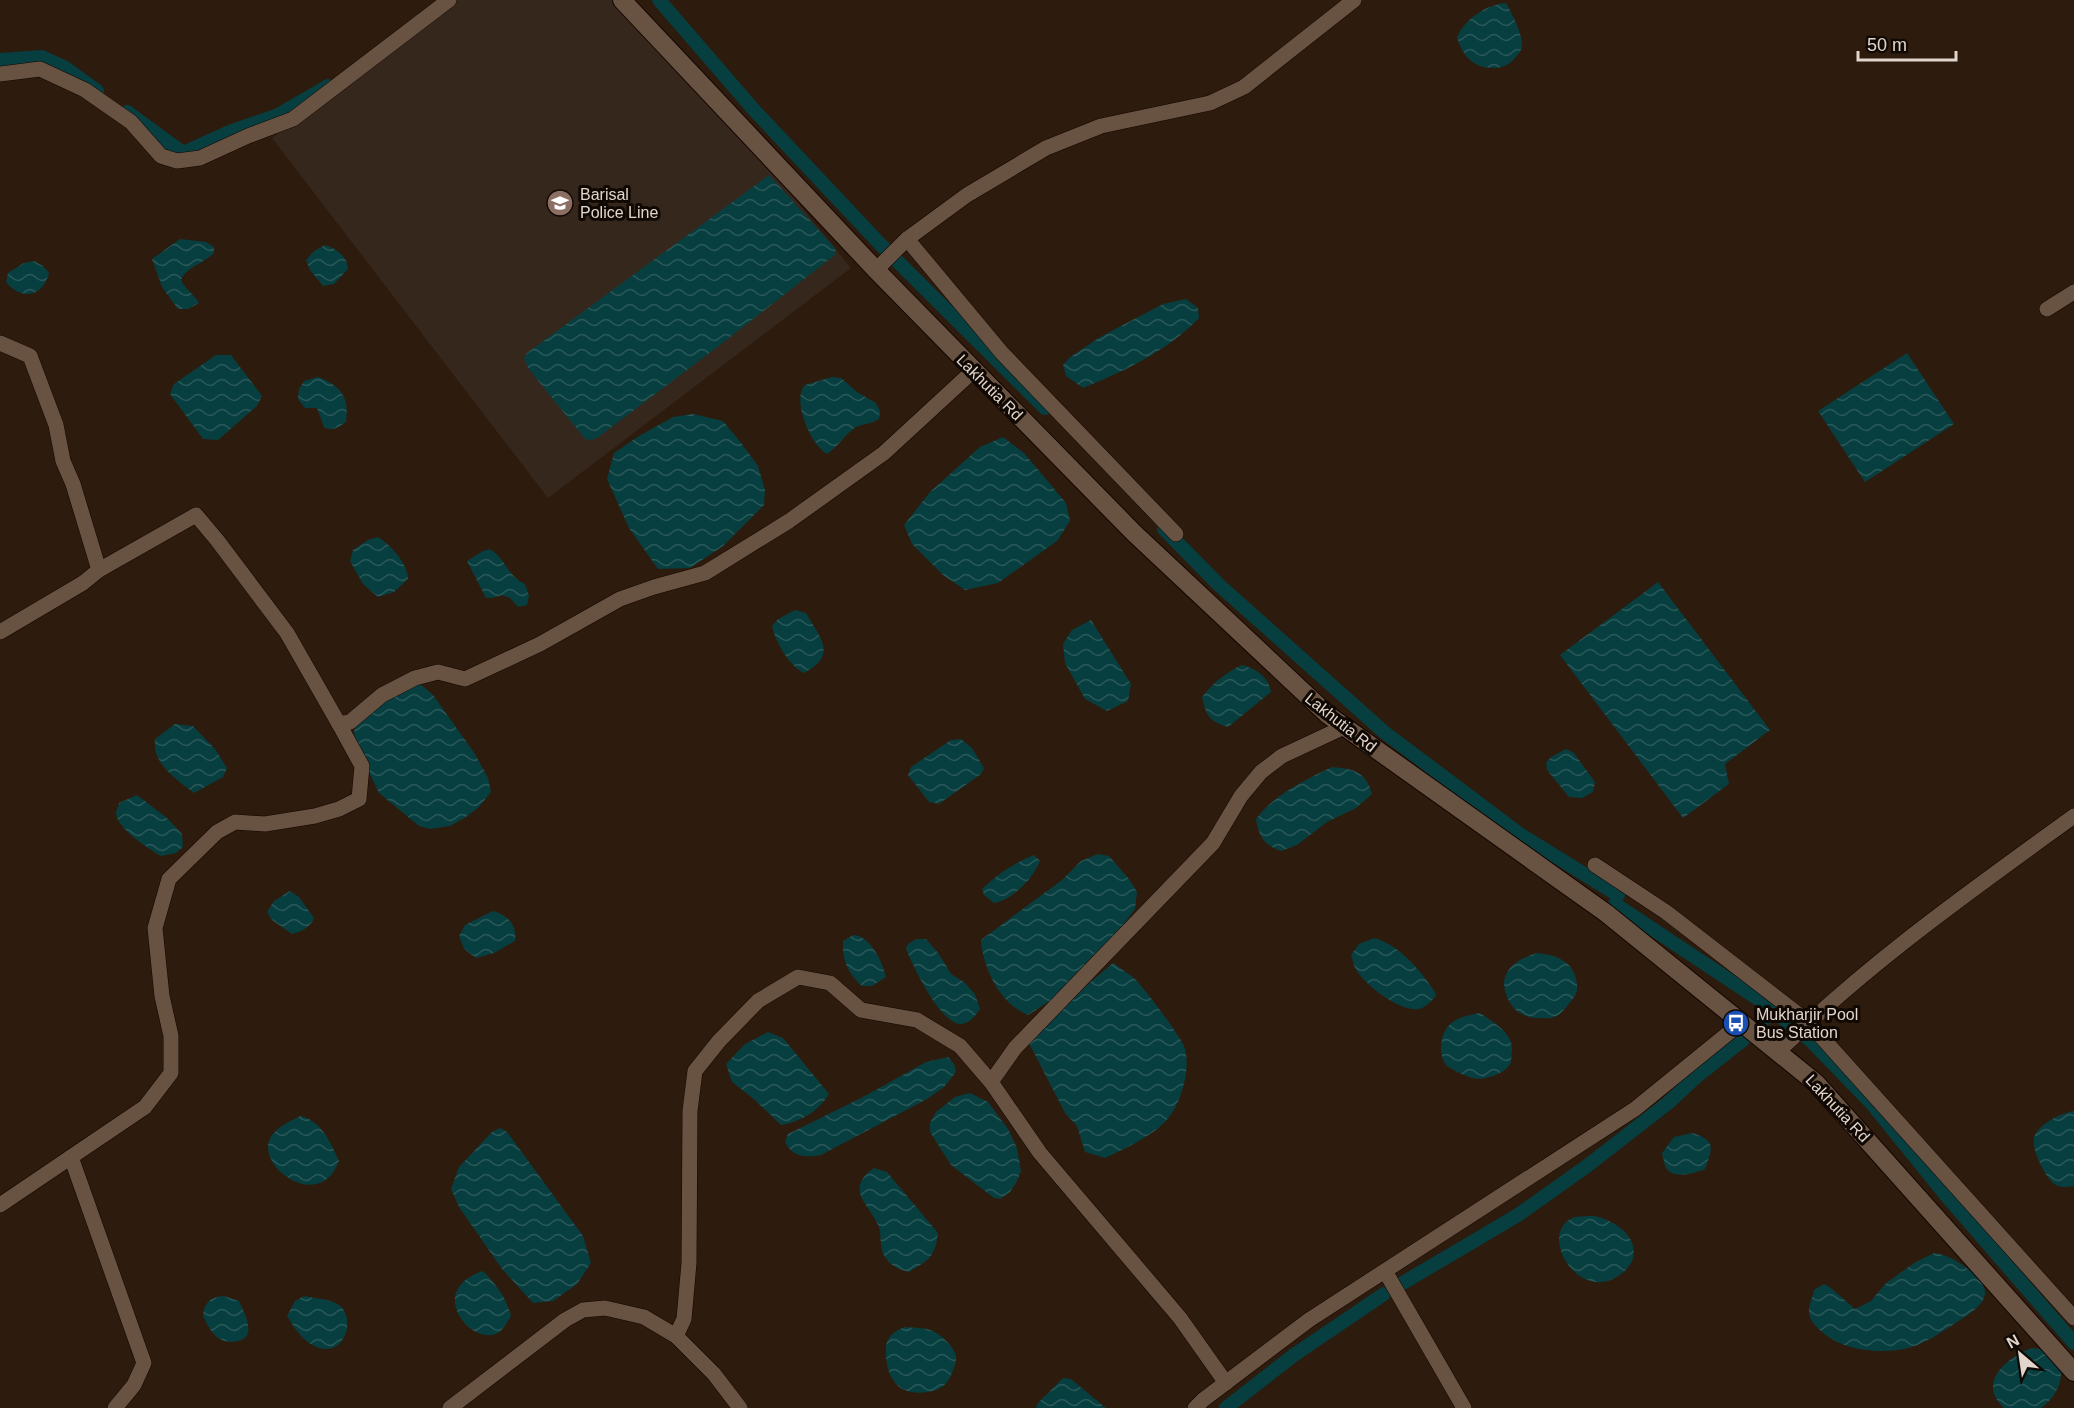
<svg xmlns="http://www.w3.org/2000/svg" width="2074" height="1408" font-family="Arial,sans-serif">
<defs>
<pattern id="water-waves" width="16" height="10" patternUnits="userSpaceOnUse" patternTransform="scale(1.5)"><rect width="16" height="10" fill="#073e40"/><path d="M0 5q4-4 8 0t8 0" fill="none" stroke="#2b595a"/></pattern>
</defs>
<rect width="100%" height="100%" fill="#2d1b0d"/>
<polygon fill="#36271d" points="451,0 633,0 851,268 548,498 272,138"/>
<g fill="url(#water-waves)">
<path d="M1506,3C1512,13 1524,37 1522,48C1520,52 1517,56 1514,59C1508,66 1501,68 1493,68C1473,68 1462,55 1457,37C1465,19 1487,4 1506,3Z"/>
<polygon points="769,175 835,248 836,254 720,345 597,438 591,440 585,439 528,368 524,358 527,353"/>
<path d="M180,239L206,242L214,247V253C203,264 186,267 181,280C185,289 194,294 199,303L188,309H178L162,287L152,259Z"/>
<path d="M325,245C337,249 347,256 348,269L334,284L323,286L310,270L306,260L314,251Z"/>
<path d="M34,261L43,266L49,273C43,297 21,301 6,282L8,273L24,263Z"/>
<path d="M1186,299L1198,308L1199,318C1166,352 1126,370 1083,388L1066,376L1063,365L1069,358L1100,337L1163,304Z"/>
<polygon points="1907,353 1954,424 1865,482 1818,411"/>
<polygon points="216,355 231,355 262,396 257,406 218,440 203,439 170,394 174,384"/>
<path d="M318,377C340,385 350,397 346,422C339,427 332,432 324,427L317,408H305L298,399L299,389L304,381Z"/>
<path d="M832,377L841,378L857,392L876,403L880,411L879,419C871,424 863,424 856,427C845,434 838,447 827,454C811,446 791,399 805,385Z"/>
<polygon points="693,414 723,421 742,444 758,466 765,490 764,505 723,546 690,568 658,569 629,528 607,479 614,453 639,436 673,417"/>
<polygon points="1003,437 1024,453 1066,503 1070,521 1057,541 998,583 965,590 943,575 912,544 904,525 930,492 980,447"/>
<path d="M378,537C390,544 408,564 408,579L394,592L378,597L363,584L350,561L353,550L368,540Z"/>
<path d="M490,549C506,559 507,576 525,584L529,596L527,605L518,607L510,598L502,595L492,598H486L467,561L483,551Z"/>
<polygon points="1658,582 1770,730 1725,764 1729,784 1683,818 1560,655"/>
<path d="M795,610L806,613C821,639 838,655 804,673C789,666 775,641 772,626L778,619Z"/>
<polygon points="1091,620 1131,684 1128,701 1107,711 1085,699 1065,663 1063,644 1072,630"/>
<path d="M1242,665C1256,668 1269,678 1271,692L1228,727C1209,721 1206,716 1202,697C1213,683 1225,673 1242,665Z"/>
<polygon points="419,683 433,695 475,754 488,778 491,792 479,807 466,817 450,826 430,829 419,826 379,793 355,743 354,731 359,722 389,695"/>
<path d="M175,724L193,726L215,749L227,768L223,777L194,793C176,779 152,764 155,739Z"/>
<polygon points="961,739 972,748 984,768 981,774 939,804 929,802 908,775 911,767 951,740"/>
<polygon points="1566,749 1574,753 1595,782 1593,792 1582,798 1569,797 1547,770 1546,763 1551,757"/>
<path d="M1332,767C1353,769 1366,771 1372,794L1356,808L1327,822L1297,845L1281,851C1264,845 1259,837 1256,819C1276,793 1304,781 1332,767Z"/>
<path d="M137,795L167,818L182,834L183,847L176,853L161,856C149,849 116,828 116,813C116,811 119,805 119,803Z"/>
<path d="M1098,854L1109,856L1129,879L1137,892L1135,909L1114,937L1088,961L1065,986L1053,999L1028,1015C1000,1004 983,968 981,940L1062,880L1081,861Z"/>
<path d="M1034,855L1040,861C1033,878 1014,899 994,903L984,895L982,889C998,874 1014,863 1034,855Z"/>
<path d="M290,891L299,897L314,918C311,927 300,932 292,934L272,920L267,912L274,901Z"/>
<path d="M493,911C508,915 517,925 515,941L494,953L476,958L464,949L459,936L465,925Z"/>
<path d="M853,935C870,935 883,963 886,977L872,986H862C848,974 842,960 843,941Z"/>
<path d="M1374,938C1399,944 1421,971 1435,992L1436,996C1432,1000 1427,1006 1422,1008C1404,1016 1363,984 1356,969C1353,965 1353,959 1351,955L1359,944Z"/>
<path d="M916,939H926L939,954L951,974L964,982L975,994L980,1009C975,1016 971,1022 962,1024C941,1026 913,966 906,949L908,944Z"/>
<path d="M1537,953C1555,955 1572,960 1576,979C1578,988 1578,993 1572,1000C1568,1005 1564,1010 1560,1014C1554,1018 1549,1019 1542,1018C1534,1018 1527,1018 1520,1013C1510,1008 1501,988 1505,977C1510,963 1524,957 1537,953Z"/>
<path d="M1113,963C1120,968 1128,973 1135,979C1145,989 1178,1033 1184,1046C1192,1067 1181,1107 1164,1123C1150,1137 1124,1149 1105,1158L1085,1152L1077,1126L1065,1113L1029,1043L1048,1018Z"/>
<path d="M1480,1013C1493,1022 1513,1033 1512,1050C1511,1055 1512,1060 1510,1064C1505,1074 1483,1081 1472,1078C1466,1076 1452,1070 1447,1066C1443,1062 1441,1054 1441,1049C1442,1023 1456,1017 1480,1013Z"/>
<path d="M768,1032L783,1038L829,1094C819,1111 801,1122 781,1125L755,1100L732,1082L726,1064L745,1044Z"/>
<path d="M948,1057L954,1064L956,1072L944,1087L927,1099L821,1155C806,1158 792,1157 785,1142L788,1134L863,1097L926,1062Z"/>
<polygon points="970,1093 988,1102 1008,1129 1017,1148 1021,1171 1016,1183 1010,1192 1000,1199 994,1198 951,1165 930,1132 930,1123 936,1112 955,1097"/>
<path d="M2074,1111V1186C2067,1187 2062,1188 2056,1185C2046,1180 2029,1146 2035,1135C2041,1123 2061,1113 2074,1111Z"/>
<path d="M300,1116C321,1120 331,1143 339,1161C337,1165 335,1170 332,1174C307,1205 253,1161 272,1135C279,1126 291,1121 300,1116Z"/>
<polygon points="500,1128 507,1132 583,1236 591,1263 577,1284 553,1301 533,1303 502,1269 459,1207 451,1189 459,1167 492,1132"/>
<path d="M1692,1133C1716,1140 1713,1148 1705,1169C1695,1173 1674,1180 1666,1168C1664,1164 1663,1157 1662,1153L1674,1137Z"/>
<path d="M874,1168L887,1172L938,1233C935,1257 929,1260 909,1272C895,1269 883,1261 881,1245C880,1239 881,1233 879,1227C870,1204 843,1190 874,1168Z"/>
<path d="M1594,1216C1599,1217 1606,1219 1611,1222C1637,1235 1644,1262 1615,1278C1574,1300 1537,1230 1575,1217C1581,1216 1588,1216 1594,1216Z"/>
<path d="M1934,1253C1950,1255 1962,1264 1974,1274C1980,1280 1988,1288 1984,1298C1980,1308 1966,1316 1957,1322C1941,1333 1923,1345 1904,1349C1877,1354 1841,1350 1821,1331C1816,1327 1809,1320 1809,1312C1808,1306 1813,1297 1814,1290L1824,1284L1831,1288L1855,1309L1871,1301L1885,1284L1914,1263Z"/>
<path d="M483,1271C496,1284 506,1297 511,1316C507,1322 503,1331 496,1334C469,1344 426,1290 483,1271Z"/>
<path d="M224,1296L239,1301C244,1312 258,1337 238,1341C233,1343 225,1342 220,1339C212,1335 207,1324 203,1316C204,1303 210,1297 224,1296Z"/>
<path d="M304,1296C313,1298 331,1299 339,1305C354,1316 348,1347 328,1349C309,1350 295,1330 287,1316L295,1301Z"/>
<path d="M904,1327C914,1328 926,1327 935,1332C942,1336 955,1348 956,1356C957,1363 951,1377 947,1382C942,1389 935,1391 927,1392C900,1396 888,1381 886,1356C886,1349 885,1344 889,1338C892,1333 898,1330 904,1327Z"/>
<path d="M2032,1348L2040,1349L2061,1368C2062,1385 2055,1397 2041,1408H2004C1976,1383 2007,1357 2032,1348Z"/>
<polygon points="1063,1378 1071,1379 1106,1408 1036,1408 1037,1404"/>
</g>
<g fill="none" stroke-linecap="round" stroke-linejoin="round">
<g stroke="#073e40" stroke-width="14">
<polyline points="659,0 754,110 881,245 1045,408"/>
<polyline points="0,60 42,57 64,67 97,91"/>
<polyline points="127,112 183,153 229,132 278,115 328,86"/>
<polyline points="1164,529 1219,585 1384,732 1521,835 1618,895"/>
<polyline points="1615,904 1761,1001 1810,1040 1873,1105 1949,1199 2074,1343"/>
<polyline points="1401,1284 1518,1215 1587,1166 1668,1103 1696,1077 1743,1040 1773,1011"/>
<polyline points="1226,1408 1294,1355 1384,1294"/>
</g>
<defs>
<g id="minor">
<polyline points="0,74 40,69 85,90 131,122 161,156 177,161 200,158 248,136 293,119 449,0"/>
<polyline points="907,239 1002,353 1176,534"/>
<polyline points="876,270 907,239 967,195 1046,148 1101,126 1210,103 1244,87 1354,0"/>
<polyline points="2047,309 2074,292"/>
<polyline points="0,343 30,356 56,425 63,461 73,484 99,570 83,583 0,632"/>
<polyline points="99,570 196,515 217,540 287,633 339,724 350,722 382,695 415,678 438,672 465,679 540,644 620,599 654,587 705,573 789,521 884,453 973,371"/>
<polyline points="1595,865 1666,912 1808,1022 2074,1318"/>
<path d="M1778,1052C1868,963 1972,890 2074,816"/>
<polyline points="991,1082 1015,1048 1213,843 1241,796 1261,772 1282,756 1344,727"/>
<polyline points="71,1157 144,1363 134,1385 115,1408"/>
<polyline points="0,1205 145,1107 171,1073 171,1036 162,996 155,928 169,879 217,832 235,822 265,824 315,816 339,809 359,799 362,766 339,724"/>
<polyline points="1385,1271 1464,1408"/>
<polyline points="676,1336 684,1319 689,1263 690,1111 695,1071 719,1041 758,1001 798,977 830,983 861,1010 917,1020 960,1046 991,1082 1040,1153 1180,1318 1226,1383"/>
<polyline points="450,1408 565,1320 583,1310 605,1308 644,1317 676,1336 714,1374 740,1408"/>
<polyline points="1195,1408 1203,1400 1309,1320 1635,1109 1742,1022"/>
</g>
<polyline id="tertiary" points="622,0 876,270 1134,533 1328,715 1606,913 1816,1083 2074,1372"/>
</defs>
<use href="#minor" stroke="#140500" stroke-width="16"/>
<use href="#tertiary" stroke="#140500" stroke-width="20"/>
<use href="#minor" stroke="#685343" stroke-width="15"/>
<use href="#tertiary" stroke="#685343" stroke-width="18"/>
</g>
<defs>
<symbol id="school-disc" viewBox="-11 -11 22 22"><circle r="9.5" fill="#8d6e63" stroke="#0f0803"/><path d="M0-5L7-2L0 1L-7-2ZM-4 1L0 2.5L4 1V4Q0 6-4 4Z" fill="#fff"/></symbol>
<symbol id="bus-disc" viewBox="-11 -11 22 22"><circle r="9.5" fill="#1a4fb4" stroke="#0f0803"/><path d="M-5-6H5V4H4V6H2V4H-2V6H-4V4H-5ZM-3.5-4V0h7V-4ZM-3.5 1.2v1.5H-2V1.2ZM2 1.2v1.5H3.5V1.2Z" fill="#fff"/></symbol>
</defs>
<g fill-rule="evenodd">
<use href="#school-disc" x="545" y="188" width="30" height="30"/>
<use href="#bus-disc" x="1721" y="1008" width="30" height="30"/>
</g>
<g text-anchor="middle" stroke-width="6" stroke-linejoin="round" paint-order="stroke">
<g font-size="16" fill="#e2d5cc" stroke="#0f0803" text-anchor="start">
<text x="580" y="200">Barisal<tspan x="580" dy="18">Police Line</tspan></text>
<text x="1756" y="1020">Mukharjir Pool<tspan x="1756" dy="18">Bus Station</tspan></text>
</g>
<g font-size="16" fill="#e2d5cc" stroke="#0f0803">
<text transform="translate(990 387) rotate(45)" y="6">Lakhutia Rd</text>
<text transform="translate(1341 722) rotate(38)" y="6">Lakhutia Rd</text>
<text transform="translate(1838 1108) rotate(47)" y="6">Lakhutia Rd</text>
</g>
</g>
<g transform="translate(2020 1354) rotate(331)" stroke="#0f0803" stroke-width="4.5" paint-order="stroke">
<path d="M0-4.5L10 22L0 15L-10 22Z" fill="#e2d5cc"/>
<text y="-9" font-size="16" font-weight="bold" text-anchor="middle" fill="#e2d5cc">N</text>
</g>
<path d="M1858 51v9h98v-9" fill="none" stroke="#e2d5cc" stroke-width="3"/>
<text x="1867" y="51" font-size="18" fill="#e2d5cc" stroke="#0f0803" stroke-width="4.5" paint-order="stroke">50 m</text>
</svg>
